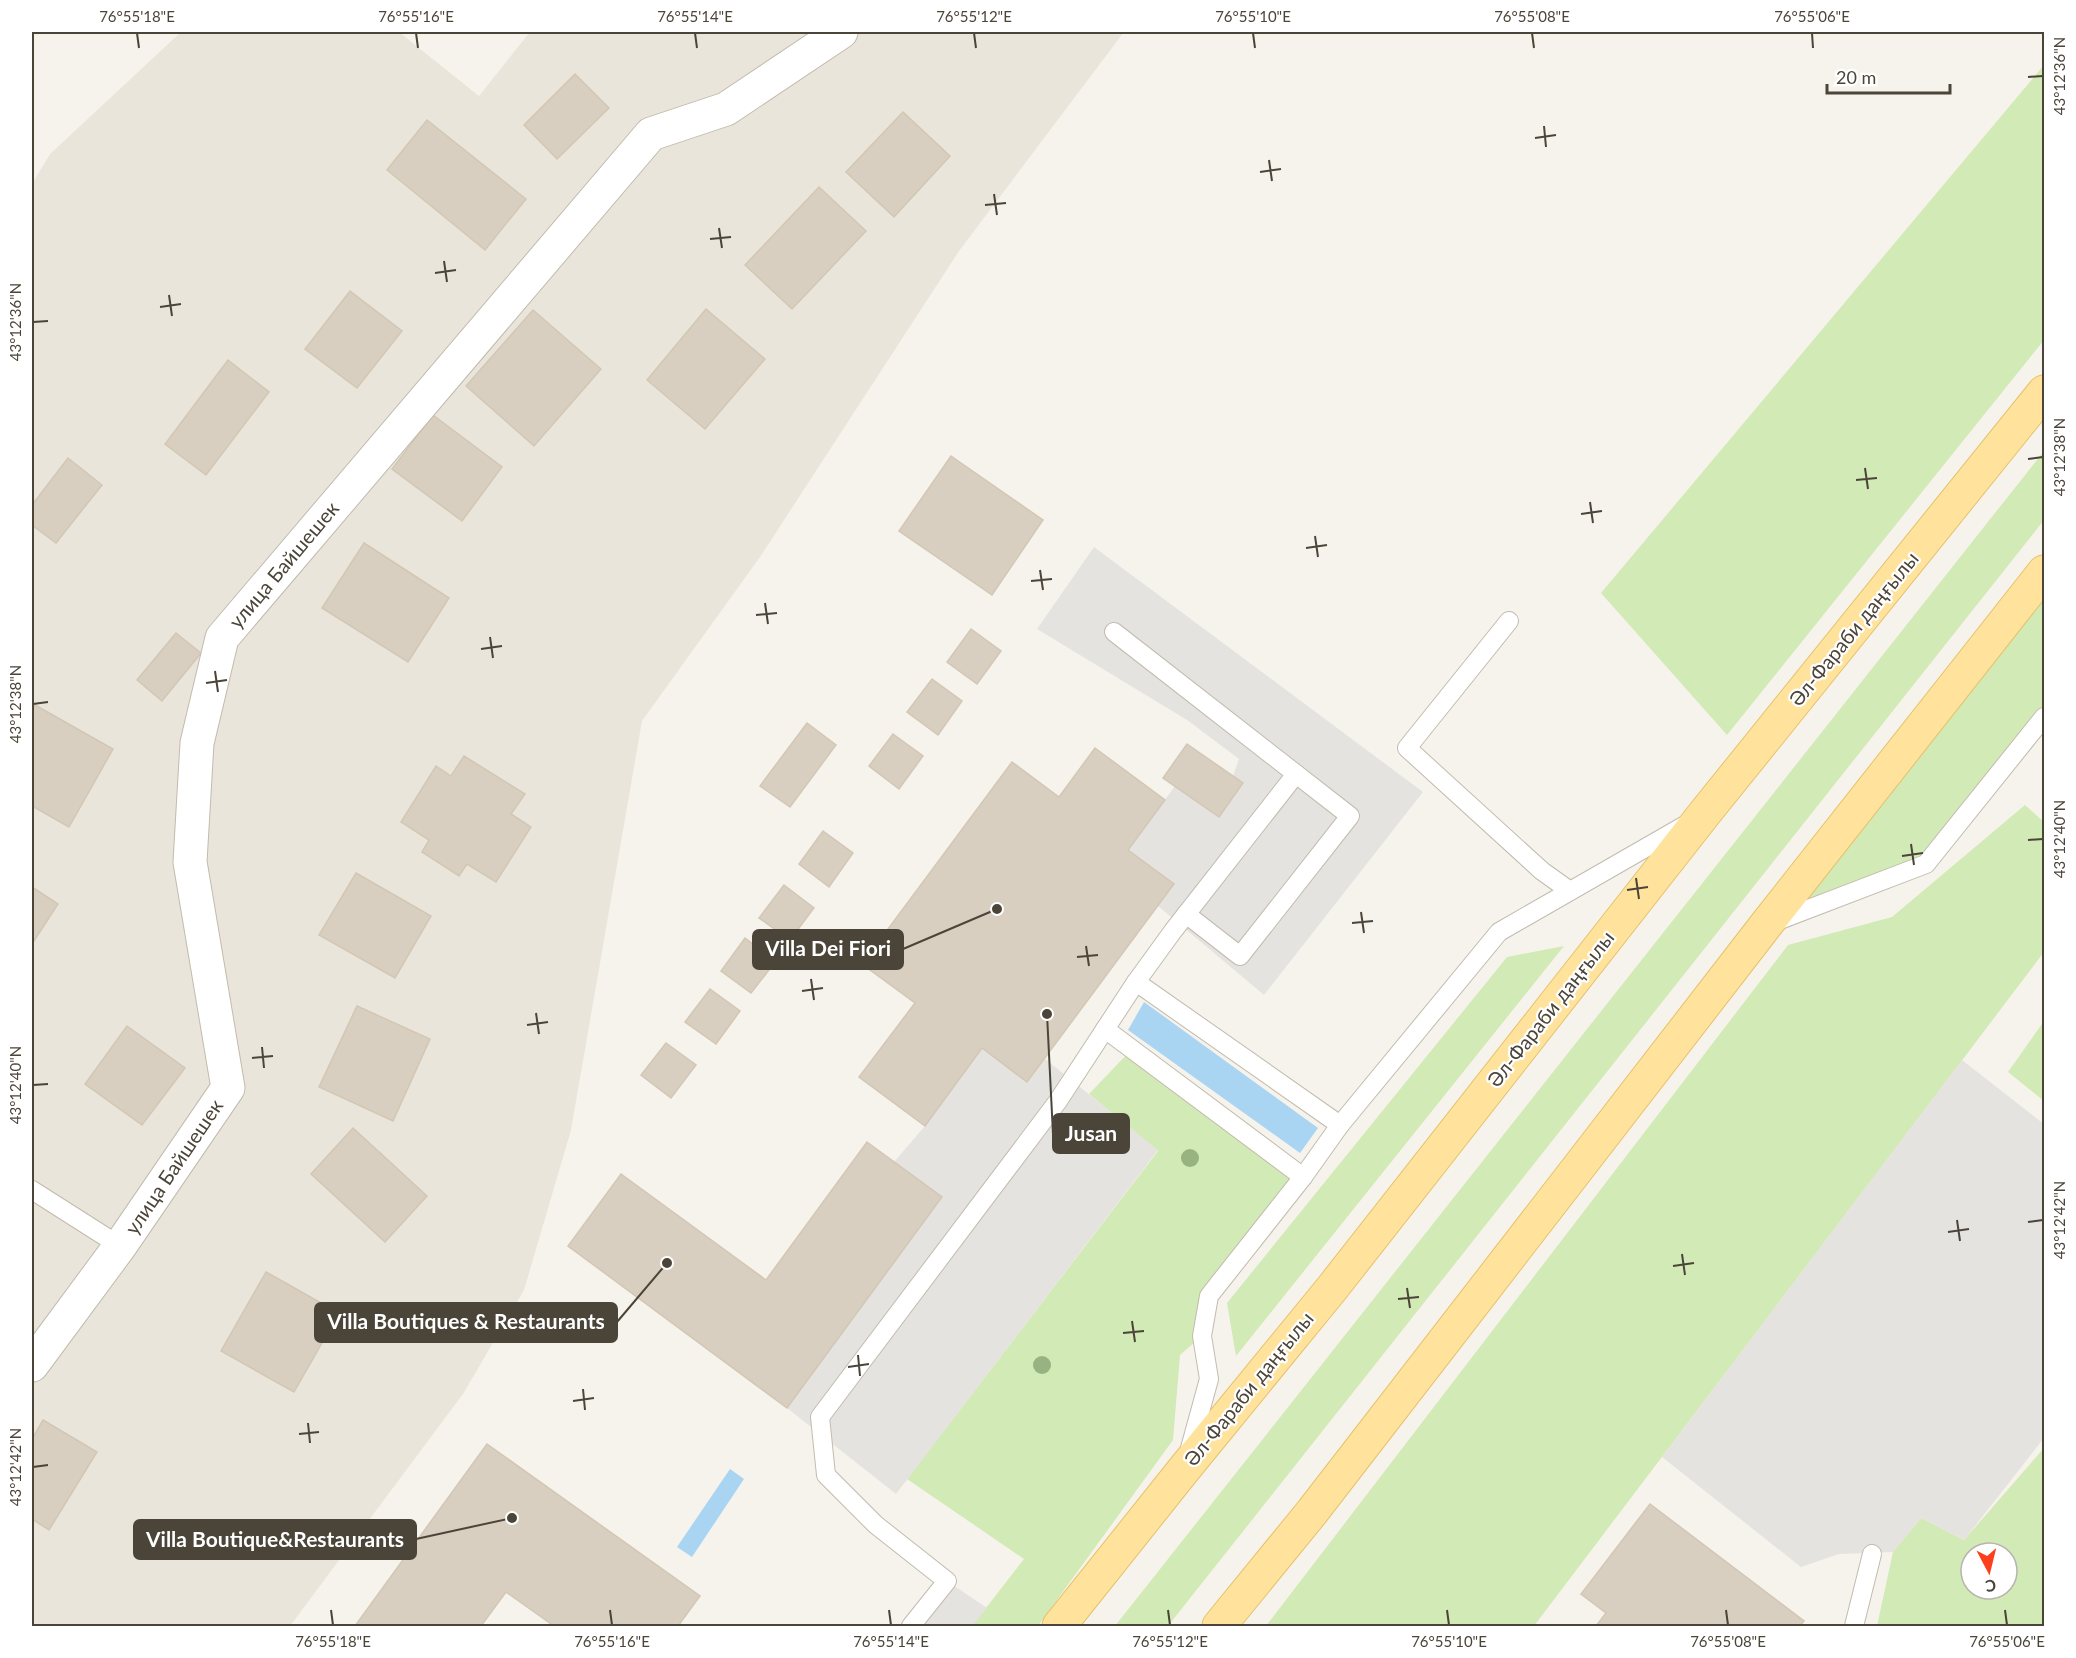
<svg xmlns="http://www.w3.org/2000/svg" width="2076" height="1658" font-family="Lato,sans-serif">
<rect width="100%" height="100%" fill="#f6f3ec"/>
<polygon fill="#eae5da" points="181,32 399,32 479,96 530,32 1124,32 959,251 760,557 642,721 571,1130 524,1290 463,1394 290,1626 32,1626 32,184 50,154"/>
<g fill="#d2eab5" fill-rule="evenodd">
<polygon points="2044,65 2044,340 1727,735 1601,593"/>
<polygon points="2044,451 2044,520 1168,1626 1115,1626"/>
<polygon points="2044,586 2044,716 1926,864 1779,920"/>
<polygon points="2025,805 2044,822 2044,952 1534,1626 1266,1626 1788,945 1892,917"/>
<polygon points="1564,946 1236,1356 1227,1303 1507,957"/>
<polygon points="2044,1021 2044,1101 2008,1072"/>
<polygon points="1132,1049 1303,1177 1209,1296 1202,1336 1180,1355 1173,1440 1038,1626 972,1626 1024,1559 907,1479 1158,1151 1089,1094"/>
<path d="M2044,1448V1626H1877L1893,1552L1921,1518L1964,1540ZM1971,1553H2007V1589H1971Z"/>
</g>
<g fill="#e5e3e0">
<polygon points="1094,547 1423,792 1264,995 1158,906 1174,884 1128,850 1175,786 1219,816 1239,759 1187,720 1037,629"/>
<polygon points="982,1048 1027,1082 1044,1058 1158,1150 896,1494 787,1408 942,1197 894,1162 925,1126"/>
<polygon points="1962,1060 2044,1124 2044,1438 1964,1540 1921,1518 1893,1552 1839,1554 1801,1567 1662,1457"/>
<polygon points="947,1581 987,1608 972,1626 911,1626"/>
</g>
<g fill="#a9d4f2">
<polygon points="1144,1002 1318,1128 1300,1153 1128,1030"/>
<polygon points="730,1469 744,1479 692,1557 677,1547"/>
</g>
<g fill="#d8cfc1" stroke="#d3c7b4" stroke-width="1.5">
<polygon points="575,74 609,108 557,159 524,125"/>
<polygon points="903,112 950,156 894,217 846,172"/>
<polygon points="427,120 526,199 485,250 387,170"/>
<polygon points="819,187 866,231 792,309 745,265"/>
<polygon points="350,291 402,331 357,388 305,349"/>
<polygon points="706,309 765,359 705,429 647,380"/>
<polygon points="533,310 601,369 534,446 466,386"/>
<polygon points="228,360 269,392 206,475 165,444"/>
<polygon points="433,415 502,467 462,521 392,469"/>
<polygon points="951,456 1043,520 992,595 899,531"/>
<polygon points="68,458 102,485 56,543 32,525 32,505"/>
<polygon points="364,543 449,598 408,662 322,608"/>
<polygon points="971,629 1001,651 977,684 947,662"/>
<polygon points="176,633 201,653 162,701 137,680"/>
<polygon points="932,679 962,701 938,735 907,712"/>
<polygon points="35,705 113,749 69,827 32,806 32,712"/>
<polygon points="807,723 836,745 790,807 760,786"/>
<polygon points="893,734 923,756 899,789 869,766"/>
<polygon points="1187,744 1243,783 1219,817 1163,778"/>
<polygon points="1095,748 1165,800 1128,850 1174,884 1027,1082 982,1048 925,1126 859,1077 915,1003 862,964 1012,762 1059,797"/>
<polygon points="464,756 525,794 511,814 531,827 496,882 467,864 459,876 422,852 429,840 401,822 436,766 451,776"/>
<polygon points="823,831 853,853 829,887 799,864"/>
<polygon points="356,873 431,916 395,978 319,935"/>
<polygon points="784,885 814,908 790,940 759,918"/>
<polygon points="32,887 58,904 32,944"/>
<polygon points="745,938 776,961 751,993 721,971"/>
<polygon points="710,989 740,1011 716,1044 685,1022"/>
<polygon points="357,1006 430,1039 393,1121 319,1087"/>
<polygon points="127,1026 185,1068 142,1125 85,1084"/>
<polygon points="666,1043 696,1065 671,1098 641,1075"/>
<polygon points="353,1128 427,1196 385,1242 311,1174"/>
<polygon points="867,1142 942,1197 787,1408 568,1246 621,1174 766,1280"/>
<polygon points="266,1272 339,1313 294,1392 221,1351"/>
<polygon points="43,1420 97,1452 49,1530 32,1519 32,1439"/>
<polygon points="487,1444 700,1596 678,1626 554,1626 506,1592 481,1626 355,1626"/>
<polygon points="1650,1504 1804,1621 1800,1626 1596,1626 1606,1613 1581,1594"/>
</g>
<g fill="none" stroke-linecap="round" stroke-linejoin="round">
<defs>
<g id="lane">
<polyline points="1509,621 1407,748 1542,871 1570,891"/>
<polyline points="1114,632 1350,816 1240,956 1186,914"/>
<polyline points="1772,923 1926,864 2044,717"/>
<polyline points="1136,982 1340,1125"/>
<polyline points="1105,1029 1303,1177"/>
<polyline points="32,1190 120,1246"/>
<polyline points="1189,1452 1209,1379 1202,1336 1209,1296 1303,1177 1340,1125 1499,932 1687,824"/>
<polyline points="911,1626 947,1581 876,1525 826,1475 820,1417 1058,1101 1136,982 1173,931 1296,774"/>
<polyline points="1854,1626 1872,1554"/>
</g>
<polyline id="street" points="32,1365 120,1246 228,1088 190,862 197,743 222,638 651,134 726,109 841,32"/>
<g id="primary">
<polyline points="1059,1626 1185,1468 1333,1287 1704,814 2044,392"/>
<polyline points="1219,1626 1312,1512 1765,926 2044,572"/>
</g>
</defs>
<use href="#lane" stroke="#c2bbae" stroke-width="20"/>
<use href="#street" stroke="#c2bbae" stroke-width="35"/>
<use href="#primary" stroke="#e6c16a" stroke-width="35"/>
<use href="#lane" stroke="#fff" stroke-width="18"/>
<use href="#street" stroke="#fff" stroke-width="33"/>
<use href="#primary" stroke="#ffe39c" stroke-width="33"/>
</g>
<g fill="#97b381">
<circle cx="1190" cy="1158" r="9"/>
<circle cx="1042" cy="1365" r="9"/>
</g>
<path fill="none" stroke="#4b4439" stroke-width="2" d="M137,33L139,48M416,33L418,48M695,33L697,48M974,33L976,48M1253,33L1255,48M1532,33L1534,48M1812,33L1813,48M2028,77L2043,76M1544,126L1546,147M1535,138L1556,135M1269,160L1272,181M1260,172L1281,169M994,194L997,215M985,205L1006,203M719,228L722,248M710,239L731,237M444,261L447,282M435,273L456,270M169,295L172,316M160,307L181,304M33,322L48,321M2028,459L2043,457M1865,468L1868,489M1856,480L1877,478M1590,502L1593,523M1581,514L1602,511M1315,536L1318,557M1306,548L1327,545M1040,570L1043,590M1031,581L1052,579M765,603L768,624M756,615L777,613M490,637L493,658M481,649L502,646M215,671L218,692M206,683L227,680M33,704L48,702M2028,840L2043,839M1911,844L1914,865M1902,856L1923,853M1636,878L1639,899M1627,890L1648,887M1361,912L1364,933M1352,923L1373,921M1086,946L1089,966M1077,957L1098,955M811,979L814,1000M802,991L823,988M536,1013L539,1034M527,1025L548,1022M262,1047L264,1068M252,1058L273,1056M33,1085L48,1084M1957,1220L1960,1241M2028,1222L2043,1220M1948,1232L1969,1229M1682,1254L1685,1275M1673,1266L1694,1263M1407,1288L1410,1308M1398,1299L1419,1297M1132,1321L1135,1342M1123,1333L1144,1331M858,1355L860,1376M848,1367L869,1364M583,1389L585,1410M573,1401L594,1398M308,1423L310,1443M299,1434L319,1432M33,1467L48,1465M331,1610L333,1625M610,1610L612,1625M889,1610L891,1625M1168,1610L1170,1625M1447,1610L1449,1625M1726,1610L1728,1625M2005,1610L2007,1625"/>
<g text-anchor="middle" stroke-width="4.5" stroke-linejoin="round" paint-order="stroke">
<g font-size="20" fill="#4b4439" stroke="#fff">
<text transform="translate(284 565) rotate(-50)" y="7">улица Байшешек</text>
<text transform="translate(1854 629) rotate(-51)" y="7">Әл-Фараби даңғылы</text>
<text transform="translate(1551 1009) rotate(-52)" y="7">Әл-Фараби даңғылы</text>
<text transform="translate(174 1167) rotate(-56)" y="7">улица Байшешек</text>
<text transform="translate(1249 1389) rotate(-51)" y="7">Әл-Фараби даңғылы</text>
</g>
</g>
<path fill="none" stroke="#4b4439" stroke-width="2" d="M997 909L903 949M1047 1014L1053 1134M667 1263L617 1322M512 1518L416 1539"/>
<g fill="#4b4439" stroke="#fff" stroke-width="2">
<circle cx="997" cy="909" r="6"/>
<circle cx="1047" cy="1014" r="6"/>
<circle cx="667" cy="1263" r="6"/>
<circle cx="512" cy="1518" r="6"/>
</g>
<g fill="#4b4439" stroke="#4b4439" stroke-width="2">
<rect x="753" y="930" width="150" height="39" rx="6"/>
<rect x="1053" y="1114" width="76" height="39" rx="6"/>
<rect x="315" y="1303" width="302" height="39" rx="6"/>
<rect x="134" y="1520" width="282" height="39" rx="6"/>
</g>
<g font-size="21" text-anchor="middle" font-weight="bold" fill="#fff">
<text x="828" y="956">Villa Dei Fiori</text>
<text x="1091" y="1141">Jusan</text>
<text x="466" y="1329">Villa Boutiques &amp; Restaurants</text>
<text x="275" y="1547">Villa Boutique&amp;Restaurants</text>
</g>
<rect width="2076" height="1658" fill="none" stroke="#ffffff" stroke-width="66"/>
<g transform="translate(1989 1571) rotate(173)"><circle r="28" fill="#ffffff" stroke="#b7b4b0" stroke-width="1.5"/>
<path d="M0-4.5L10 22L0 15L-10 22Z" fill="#fc3f1d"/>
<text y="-9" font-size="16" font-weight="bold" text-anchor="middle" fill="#4b4439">С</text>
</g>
<path d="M1827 84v9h123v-9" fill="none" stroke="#4b4439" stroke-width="3"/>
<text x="1836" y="84" font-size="18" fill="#4b4439" stroke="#ffffff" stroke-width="4.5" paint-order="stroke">20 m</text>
<rect x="33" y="33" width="2010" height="1592" fill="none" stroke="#4b4439" stroke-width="2"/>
<g font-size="15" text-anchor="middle" fill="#4b4439">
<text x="137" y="22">76°55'18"E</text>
<text x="416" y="22">76°55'16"E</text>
<text x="695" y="22">76°55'14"E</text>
<text x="974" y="22">76°55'12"E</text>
<text x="1253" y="22">76°55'10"E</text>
<text x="1532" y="22">76°55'08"E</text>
<text x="1812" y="22">76°55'06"E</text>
<text transform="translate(2060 76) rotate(-90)" y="5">43°12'36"N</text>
<text transform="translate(16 322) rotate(-90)" y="5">43°12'36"N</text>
<text transform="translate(2060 457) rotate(-90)" y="5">43°12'38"N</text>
<text transform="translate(16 704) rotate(-90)" y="5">43°12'38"N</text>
<text transform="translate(2060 839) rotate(-90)" y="5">43°12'40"N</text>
<text transform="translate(16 1085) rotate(-90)" y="5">43°12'40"N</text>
<text transform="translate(2060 1220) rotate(-90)" y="5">43°12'42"N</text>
<text transform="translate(16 1467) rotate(-90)" y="5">43°12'42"N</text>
<text x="333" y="1647">76°55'18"E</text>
<text x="612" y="1647">76°55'16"E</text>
<text x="891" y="1647">76°55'14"E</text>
<text x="1170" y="1647">76°55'12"E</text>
<text x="1449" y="1647">76°55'10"E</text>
<text x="1728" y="1647">76°55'08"E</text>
<text x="2007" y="1647">76°55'06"E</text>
</g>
</svg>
